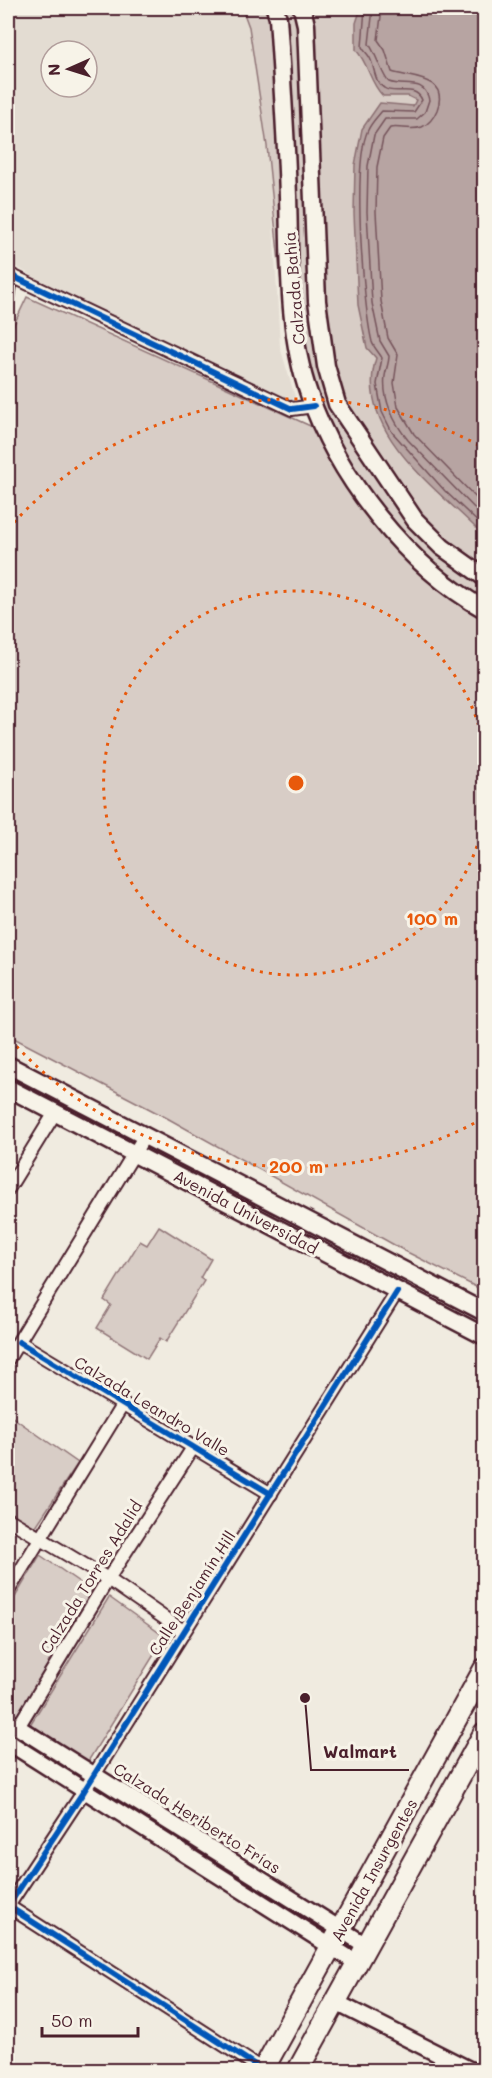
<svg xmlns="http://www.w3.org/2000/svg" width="492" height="2078" font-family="Mali,sans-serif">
<rect width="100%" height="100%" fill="#f0ebe0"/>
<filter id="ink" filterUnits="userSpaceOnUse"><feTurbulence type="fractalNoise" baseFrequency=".0167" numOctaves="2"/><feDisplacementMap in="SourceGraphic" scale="12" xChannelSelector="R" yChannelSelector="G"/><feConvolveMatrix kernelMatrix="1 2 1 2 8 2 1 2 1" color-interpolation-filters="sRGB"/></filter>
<g filter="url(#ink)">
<path fill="#e3dcd2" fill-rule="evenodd" d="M8,8H249L268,134L280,347L296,400L291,403L38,279L8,262ZM51,51H87V87H51Z"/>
<g fill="#d8cdc6" stroke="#917678" stroke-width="1.5">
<polygon points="242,8 484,8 484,1291 405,1251 167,1118 8,1035 8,337 27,297 317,429 286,331 267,146 249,27"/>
<polygon points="159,1226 211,1259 200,1278 204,1281 166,1342 160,1338 147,1359 97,1328 111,1305 104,1300 140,1241 147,1245"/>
<polygon points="8,1414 78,1463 34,1529 8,1511"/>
<polygon points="40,1555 102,1598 18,1723 8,1716 8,1609"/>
<polygon points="109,1597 165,1637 87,1763 28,1728"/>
</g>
<path fill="#b7a4a2" stroke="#8b6f72" stroke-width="1.5" d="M361,8H484V536C440,490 353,433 376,358L367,348L358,305L354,213L355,165L362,129L380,103L413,106L416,100L408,96H383C369,82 369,64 356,50V23Z"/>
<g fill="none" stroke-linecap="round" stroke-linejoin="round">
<g stroke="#76545b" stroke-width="1.5">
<path d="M365,8L362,47C364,51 368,54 370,58C375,68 374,82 384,88C395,96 415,83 422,100L414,112L382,111C377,117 371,123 368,130C352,162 363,305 372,342C374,348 379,352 382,358L377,384L382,412L392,432L445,491L484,528"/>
<path d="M373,8L369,44C375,51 384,80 389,82C404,88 424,77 429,100L425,112L417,119H385L374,135L368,166L367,212L372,303L380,341L389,356C389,363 386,369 385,376C382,399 394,423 408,440L484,518"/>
<path d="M382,8L378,40L385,50L392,72C409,78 450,76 437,110C434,117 429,124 422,127C411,131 400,126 390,128L383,138L377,167L376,212L381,301L388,338L398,355L394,383L398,407L414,434L484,506"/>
</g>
<defs>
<g id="minor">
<polyline points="8,274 292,409 314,406"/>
<polyline points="8,298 11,277"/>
<polyline points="8,1189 56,1111"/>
<polyline points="19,1342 271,1494"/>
<polyline points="8,1359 144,1137"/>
<polyline points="8,1519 108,1579 183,1631"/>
<polyline points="8,1591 123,1404"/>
<polyline points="18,1727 108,1579 194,1446"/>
<polyline points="8,1906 84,1791 397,1292"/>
<polyline points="8,1906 263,2070"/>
</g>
<g id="tertiary">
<polyline points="8,1721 367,1946"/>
<polyline points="8,1742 357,1963"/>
<polyline points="335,2002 470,2070"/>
</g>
<g id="secondary">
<path d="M275,8L278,18C282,77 286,136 288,196C290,261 287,332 309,394C338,478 407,566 484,609"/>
<polyline points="302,8 306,25 317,301 326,366 337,404 415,520 442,547 484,577"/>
<polyline points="8,1065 484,1312"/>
<polyline points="8,1088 484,1336"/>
</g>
<g id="primary">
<polyline points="263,2070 484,1669"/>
<polyline points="298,2070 484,1733"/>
</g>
</defs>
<use href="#minor" stroke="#4a1f2b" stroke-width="16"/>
<use href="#tertiary" stroke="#4a1f2b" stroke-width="20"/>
<use href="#secondary" stroke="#4a1f2b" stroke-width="21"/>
<use href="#primary" stroke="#4a1f2b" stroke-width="24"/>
<use href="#minor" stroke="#f7f3e8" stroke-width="12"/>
<use href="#tertiary" stroke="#f7f3e8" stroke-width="15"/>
<use href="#secondary" stroke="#f7f3e8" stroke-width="16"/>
<use href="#primary" stroke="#f7f3e8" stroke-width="20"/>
<defs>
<g id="cycleway">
<polyline points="8,274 292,409 314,406"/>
<polyline points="19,1342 271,1494"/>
<polyline points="8,1906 84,1791 397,1292"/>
<polyline points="8,1906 263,2070"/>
</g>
</defs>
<use href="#cycleway" stroke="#f7f3e8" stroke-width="10"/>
<use href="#cycleway" stroke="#0057b8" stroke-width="6"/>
</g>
</g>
<g fill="none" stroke="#e8590c" stroke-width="3" stroke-dasharray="3 6">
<path d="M484 820A192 192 0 1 1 484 746"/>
<path d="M482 1119A384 384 0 0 1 8 1037M8 529A384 384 0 0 1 482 447"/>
</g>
<g text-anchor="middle" stroke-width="6" stroke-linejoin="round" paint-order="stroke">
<g font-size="16" fill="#4a1f2b" stroke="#f7f3e8">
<text transform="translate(294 288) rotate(-95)" y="6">Calzada Bahía</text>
<text transform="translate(246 1212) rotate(28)" y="6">Avenida Universidad</text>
<text transform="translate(152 1406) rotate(31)" y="6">Calzada Leandro Valle</text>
<text transform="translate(91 1577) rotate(-58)" y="6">Calzada Torres Adalid</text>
<text transform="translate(192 1593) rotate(-57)" y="6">Calle Benjamín Hill</text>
<text transform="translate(197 1818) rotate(32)" y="6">Calzada Heriberto Frías</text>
<text transform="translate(374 1870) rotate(-61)" y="6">Avenida Insurgentes</text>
</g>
</g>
<circle cx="296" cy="783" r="9" fill="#e8590c" stroke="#f7f3e8" stroke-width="3"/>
<g font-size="18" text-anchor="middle" font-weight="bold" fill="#e8590c" stroke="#f7f3e8" stroke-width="6" stroke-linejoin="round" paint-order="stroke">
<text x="432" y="925">100 m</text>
<text x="296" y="1173">200 m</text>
</g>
<path fill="none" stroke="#4a1f2b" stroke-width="2" d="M305 1698L311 1770H409"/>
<circle fill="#4a1f2b" stroke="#f7f3e8" stroke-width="2" cx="305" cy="1698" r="6"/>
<g font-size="18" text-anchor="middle" font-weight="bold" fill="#4a1f2b" stroke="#f7f3e8" stroke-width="6" stroke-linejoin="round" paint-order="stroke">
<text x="360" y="1758">Walmart</text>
</g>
<rect width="492" height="2078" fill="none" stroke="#f7f3e8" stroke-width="30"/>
<rect x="15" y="15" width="462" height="2048" fill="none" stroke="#4a1f2b" stroke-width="2" filter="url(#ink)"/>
<g transform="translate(69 69) rotate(267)"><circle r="28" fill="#f7f3e8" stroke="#b29e9c" stroke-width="1.5"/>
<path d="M0-4.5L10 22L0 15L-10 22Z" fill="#4a1f2b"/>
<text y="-9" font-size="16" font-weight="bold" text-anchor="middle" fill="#4a1f2b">N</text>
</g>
<path d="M42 2027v9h96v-9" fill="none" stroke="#4a1f2b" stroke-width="3"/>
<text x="51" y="2027" font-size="18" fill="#4a1f2b" stroke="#f7f3e8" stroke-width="4.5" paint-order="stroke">50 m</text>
</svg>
